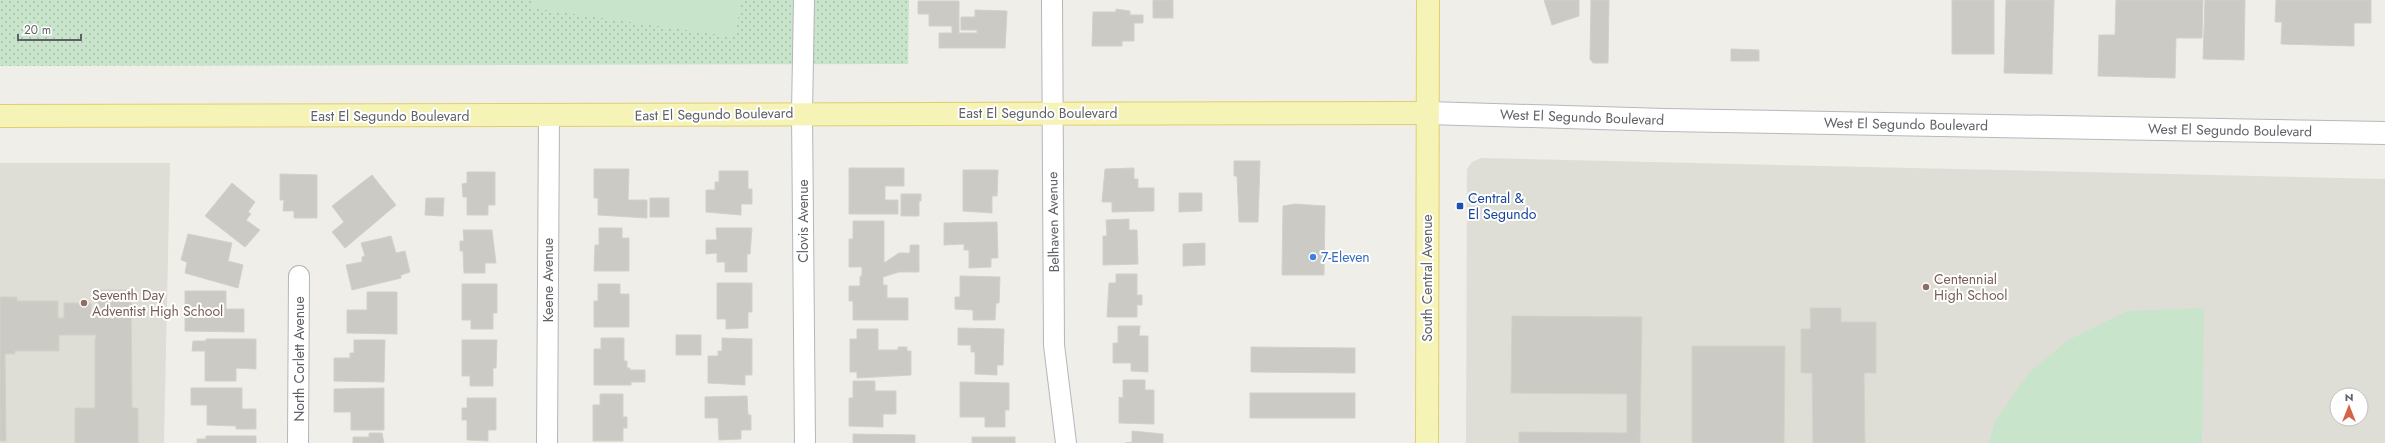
<svg xmlns="http://www.w3.org/2000/svg" width="2385" height="443" font-family="Jost,sans-serif">
<defs>
<pattern id="park-dots" width="8" height="8" patternUnits="userSpaceOnUse"><rect width="8" height="8" fill="#c8e4cb"/><path d="M2 2h.1M6 6h.1" fill="none" stroke="#a6bca9" stroke-width="1.8" stroke-linecap="round"/></pattern>
</defs>
<rect width="100%" height="100%" fill="#efeee8"/>
<g fill="#dfded6" fill-rule="evenodd">
<path d="M1481,158L2385,179V443H1466L1467,169L1472,162ZM2337,395H2361V419H2337Z"/>
<polygon points="0,163 170,163 164,443 0,443"/>
</g>
<polygon fill="url(#park-dots)" points="0,0 909,0 908,64 0,66"/>
<g fill="#c8e4cb">
<polygon points="533,0 741,0 735,37 532,8"/>
<polygon points="2204,308 2202,443 1989,443 1995,421 2029,373 2068,340 2128,311"/>
</g>
<g fill="#cbcac4" stroke="#d3d1c7">
<rect x="1153" y="0" width="20" height="18"/>
<polygon points="1544,0 1579,0 1579,16 1552,25"/>
<polygon points="1591,0 1609,0 1608,63 1593,63 1590,59"/>
<rect x="1952" y="0" width="42" height="54"/>
<polygon points="2006,0 2054,0 2052,74 2004,73"/>
<polygon points="2116,0 2203,0 2202,38 2176,38 2175,78 2098,76 2099,35 2115,35"/>
<polygon points="2205,0 2245,0 2244,60 2203,59"/>
<polygon points="2276,0 2371,0 2371,23 2354,23 2354,46 2281,44 2282,22 2275,22"/>
<polygon points="918,1 959,1 959,33 977,33 977,30 961,30 961,17 975,17 975,10 1007,11 1005,48 939,48 939,33 952,33 952,26 929,26 929,14 918,14"/>
<polygon points="1116,9 1130,11 1130,15 1143,15 1143,23 1134,23 1134,41 1122,41 1122,46 1092,46 1093,12 1116,12"/>
<polygon points="1731,49 1759,50 1759,61 1731,61"/>
<polygon points="1234,161 1260,161 1258,222 1239,222 1237,176 1234,176"/>
<polygon points="849,168 904,168 904,186 885,186 885,200 898,200 898,214 849,214"/>
<polygon points="1134,168 1134,179 1138,179 1138,188 1154,188 1154,211 1112,212 1112,202 1102,202 1105,169"/>
<polygon points="594,169 629,169 628,200 647,200 647,218 598,215 598,198 594,198"/>
<polygon points="963,170 998,170 997,196 992,196 992,213 963,211"/>
<polygon points="719,171 748,171 748,189 752,189 752,204 741,204 741,215 706,212 706,190 715,190 715,182 719,182"/>
<polygon points="467,172 495,172 495,205 488,205 488,215 467,215 467,197 463,197 462,184 467,183"/>
<polygon points="280,174 317,175 317,218 294,218 294,211 283,211 284,200 280,200"/>
<polygon points="372,175 396,205 345,248 332,232 344,222 332,206"/>
<polygon points="232,183 255,202 248,212 251,214 246,220 260,230 245,247 205,216"/>
<polygon points="1179,193 1202,193 1202,211 1179,212"/>
<polygon points="901,194 921,194 921,201 919,201 919,216 901,216"/>
<polygon points="426,198 444,198 443,216 425,215"/>
<rect x="650" y="198" width="19" height="19"/>
<polygon points="1295,204 1325,206 1324,275 1282,275 1283,206"/>
<polygon points="1129,219 1129,230 1137,230 1138,264 1103,265 1103,236 1107,236 1106,220"/>
<polygon points="853,221 884,221 884,263 899,253 910,253 910,245 919,245 919,272 899,272 883,277 883,285 887,285 887,298 908,298 908,320 853,320 853,301 849,301 849,286 860,286 860,276 862,276 862,267 849,267 849,239 853,239"/>
<polygon points="997,222 998,258 991,258 991,267 969,268 969,250 964,250 964,244 944,245 944,223"/>
<polygon points="599,228 622,228 622,238 629,238 629,271 594,271 595,245 599,245"/>
<polygon points="716,228 752,228 750,254 747,254 747,272 725,272 725,262 717,262 717,253 706,254 706,240 717,240"/>
<polygon points="463,230 492,230 496,263 485,263 485,273 464,273 463,251 460,251 460,241 464,241"/>
<polygon points="188,234 232,243 228,261 243,265 238,288 185,273 187,262 181,260"/>
<polygon points="391,236 396,253 405,251 410,272 401,275 401,278 352,290 346,265 362,262 362,257 365,256 361,243"/>
<polygon points="1205,243 1205,265 1183,266 1183,244"/>
<polygon points="1116,274 1137,274 1137,295 1142,295 1142,305 1137,305 1137,317 1107,317 1109,283 1116,283"/>
<polygon points="960,276 1000,277 999,303 996,303 995,320 973,320 973,310 955,309 955,297 960,297"/>
<polygon points="717,283 752,283 752,312 748,312 748,328 726,329 726,319 717,319"/>
<polygon points="462,284 497,284 497,313 493,313 493,329 471,329 471,320 462,320"/>
<polygon points="598,284 620,284 620,294 629,294 629,327 594,327 594,301 598,301"/>
<polygon points="96,290 131,290 132,408 138,408 138,443 75,443 75,408 95,408 95,338 97,335 59,335 59,351 15,351 15,354 5,354 6,441 0,441 0,297 17,297 17,301 58,301 58,318 64,318 64,303 91,303 91,317 96,317"/>
<polygon points="185,291 226,291 226,309 244,309 244,332 185,331"/>
<polygon points="367,292 397,292 397,334 347,333 347,310 367,310"/>
<polygon points="1810,308 1841,308 1841,322 1876,322 1876,373 1864,373 1865,443 1813,443 1812,373 1801,373 1801,329 1811,329"/>
<polygon points="1512,316 1642,317 1640,443 1519,443 1519,432 1627,433 1627,394 1511,393"/>
<polygon points="1118,326 1140,326 1139,336 1148,336 1148,372 1131,371 1131,363 1113,363 1113,343 1118,343"/>
<polygon points="958,328 1004,329 1003,365 997,365 997,375 975,374 975,352 971,352 971,345 958,345"/>
<polygon points="857,329 878,329 878,350 898,350 898,347 907,347 907,351 911,351 911,375 857,378 857,372 850,372 850,339 857,339"/>
<rect x="676" y="335" width="25" height="20"/>
<polygon points="601,338 624,338 624,361 627,361 627,368 630,368 630,370 645,370 645,382 631,382 631,385 594,385 594,349 601,349"/>
<polygon points="722,338 752,339 752,375 745,375 745,385 708,383 708,356 718,356 718,351 722,351"/>
<polygon points="206,339 256,339 256,369 236,368 236,381 205,381 205,351 192,351 193,341 206,341"/>
<polygon points="354,340 385,340 384,382 334,381 334,358 350,358 350,353 354,353"/>
<polygon points="462,340 497,340 496,368 493,368 493,386 470,386 470,376 462,376"/>
<polygon points="1692,346 1785,346 1784,443 1692,443"/>
<polygon points="1251,347 1355,348 1355,373 1251,372"/>
<polygon points="1123,380 1145,380 1145,390 1154,390 1154,424 1119,423 1119,397 1123,398"/>
<polygon points="853,381 875,381 875,391 896,391 896,414 883,414 883,427 849,426 849,398 853,398"/>
<polygon points="960,382 1009,383 1009,410 1005,410 1005,427 985,427 985,417 960,417"/>
<polygon points="191,388 242,388 242,409 256,409 256,429 236,429 236,426 207,425 207,405 191,405"/>
<polygon points="384,388 384,430 351,430 351,412 334,412 334,389"/>
<rect x="1250" y="393" width="105" height="25"/>
<polygon points="600,394 623,394 623,417 627,417 627,428 623,428 623,441 593,441 593,405 600,405"/>
<polygon points="747,396 748,415 751,415 751,430 741,430 741,439 719,440 718,418 705,418 705,397"/>
<polygon points="467,398 496,398 496,430 488,430 488,441 467,440 467,420 462,420 462,408 467,408"/>
<polygon points="1132,431 1163,434 1163,443 1125,443 1132,442"/>
<polygon points="369,433 382,433 384,443 353,443 353,437 369,437"/>
<polygon points="853,434 915,435 915,443 853,443"/>
<polygon points="206,436 256,436 256,443 197,443 197,439 206,439"/>
<rect x="972" y="437" width="43" height="6"/>
</g>
<g fill="none" stroke-linecap="round" stroke-linejoin="round">
<defs>
<g id="street">
<polyline points="804,0 802,113 805,443"/>
<polyline points="1052,0 1054,345 1066,443"/>
<polyline points="298,443 299,276"/>
<polyline points="547,443 549,116"/>
</g>
<polyline id="secondary" points="1428,113 1665,120 2385,133"/>
<g id="primary">
<polyline points="0,116 1428,113"/>
<polyline points="1427,443 1428,0"/>
</g>
</defs>
<use href="#street" stroke="#b5b6bb" stroke-width="22"/>
<use href="#secondary" stroke="#b6b8bd" stroke-width="24"/>
<use href="#primary" stroke="#e2ce6f" stroke-width="24"/>
<use href="#street" stroke="#fff" stroke-width="20"/>
<use href="#secondary" stroke="#fff" stroke-width="22"/>
<use href="#primary" stroke="#f6f3b6" stroke-width="22"/>
</g>
<rect fill="#1a4fb4" stroke="#fff" stroke-width="1.5" x="1456" y="202" width="8" height="8" rx="2"/>
<circle fill="#3f7fe0" stroke="#fff" stroke-width="1.5" cx="1313" cy="257" r="4"/>
<g fill="#8d6e63" stroke="#fff" stroke-width="1.5">
<circle cx="1926" cy="287" r="4"/>
<circle cx="84" cy="303" r="4"/>
</g>
<g text-anchor="middle" stroke-width="4" stroke-linejoin="round" paint-order="stroke">
<g font-size="14" fill="#5f6166" stroke="#fff">
<text x="1038" y="118">East El Segundo Boulevard</text>
<text transform="translate(714 114) rotate(-1)" y="5">East El Segundo Boulevard</text>
<text x="390" y="121">East El Segundo Boulevard</text>
<text transform="translate(1582 117) rotate(2)" y="5">West El Segundo Boulevard</text>
<text transform="translate(1906 124) rotate(1)" y="5">West El Segundo Boulevard</text>
<text transform="translate(2230 130) rotate(1)" y="5">West El Segundo Boulevard</text>
<text transform="translate(803 221) rotate(-90)" y="5">Clovis Avenue</text>
<text transform="translate(1053 222) rotate(-91)" y="5">Belhaven Avenue</text>
<text transform="translate(1427 278) rotate(-90)" y="5">South Central Avenue</text>
<text transform="translate(548 280) rotate(-90)" y="5">Keene Avenue</text>
<text transform="translate(299 359) rotate(-90)" y="5">North Corlett Avenue</text>
</g>
<g font-size="14" fill="#164399" stroke="#fff" text-anchor="start">
<text x="1468" y="203">Central &amp;<tspan x="1468" dy="16">El Segundo</tspan></text>
</g>
<g font-size="14" fill="#366cbe" stroke="#fff" text-anchor="start">
<text x="1321" y="262">7-Eleven</text>
</g>
<g font-size="14" fill="#785e54" stroke="#fff" text-anchor="start">
<text x="1934" y="284">Centennial<tspan x="1934" dy="16">High School</tspan></text>
<text x="92" y="300">Seventh Day<tspan x="92" dy="16">Adventist High School</tspan></text>
</g>
</g>
<g transform="translate(2349 407)"><circle r="19" fill="#ffffff" stroke="#bfc0c2"/>
<path d="M0-3L7 15L0 10L-7 15Z" fill="#d66348"/>
<text y="-6" font-size="11" font-weight="bold" text-anchor="middle" fill="#5f6166">N</text>
</g>
<path d="M18 34v6h63v-6" fill="none" stroke="#5f6166" stroke-width="2"/>
<text x="24" y="34" font-size="12" fill="#5f6166" stroke="#ffffff" stroke-width="3" paint-order="stroke">20 m</text>
</svg>
